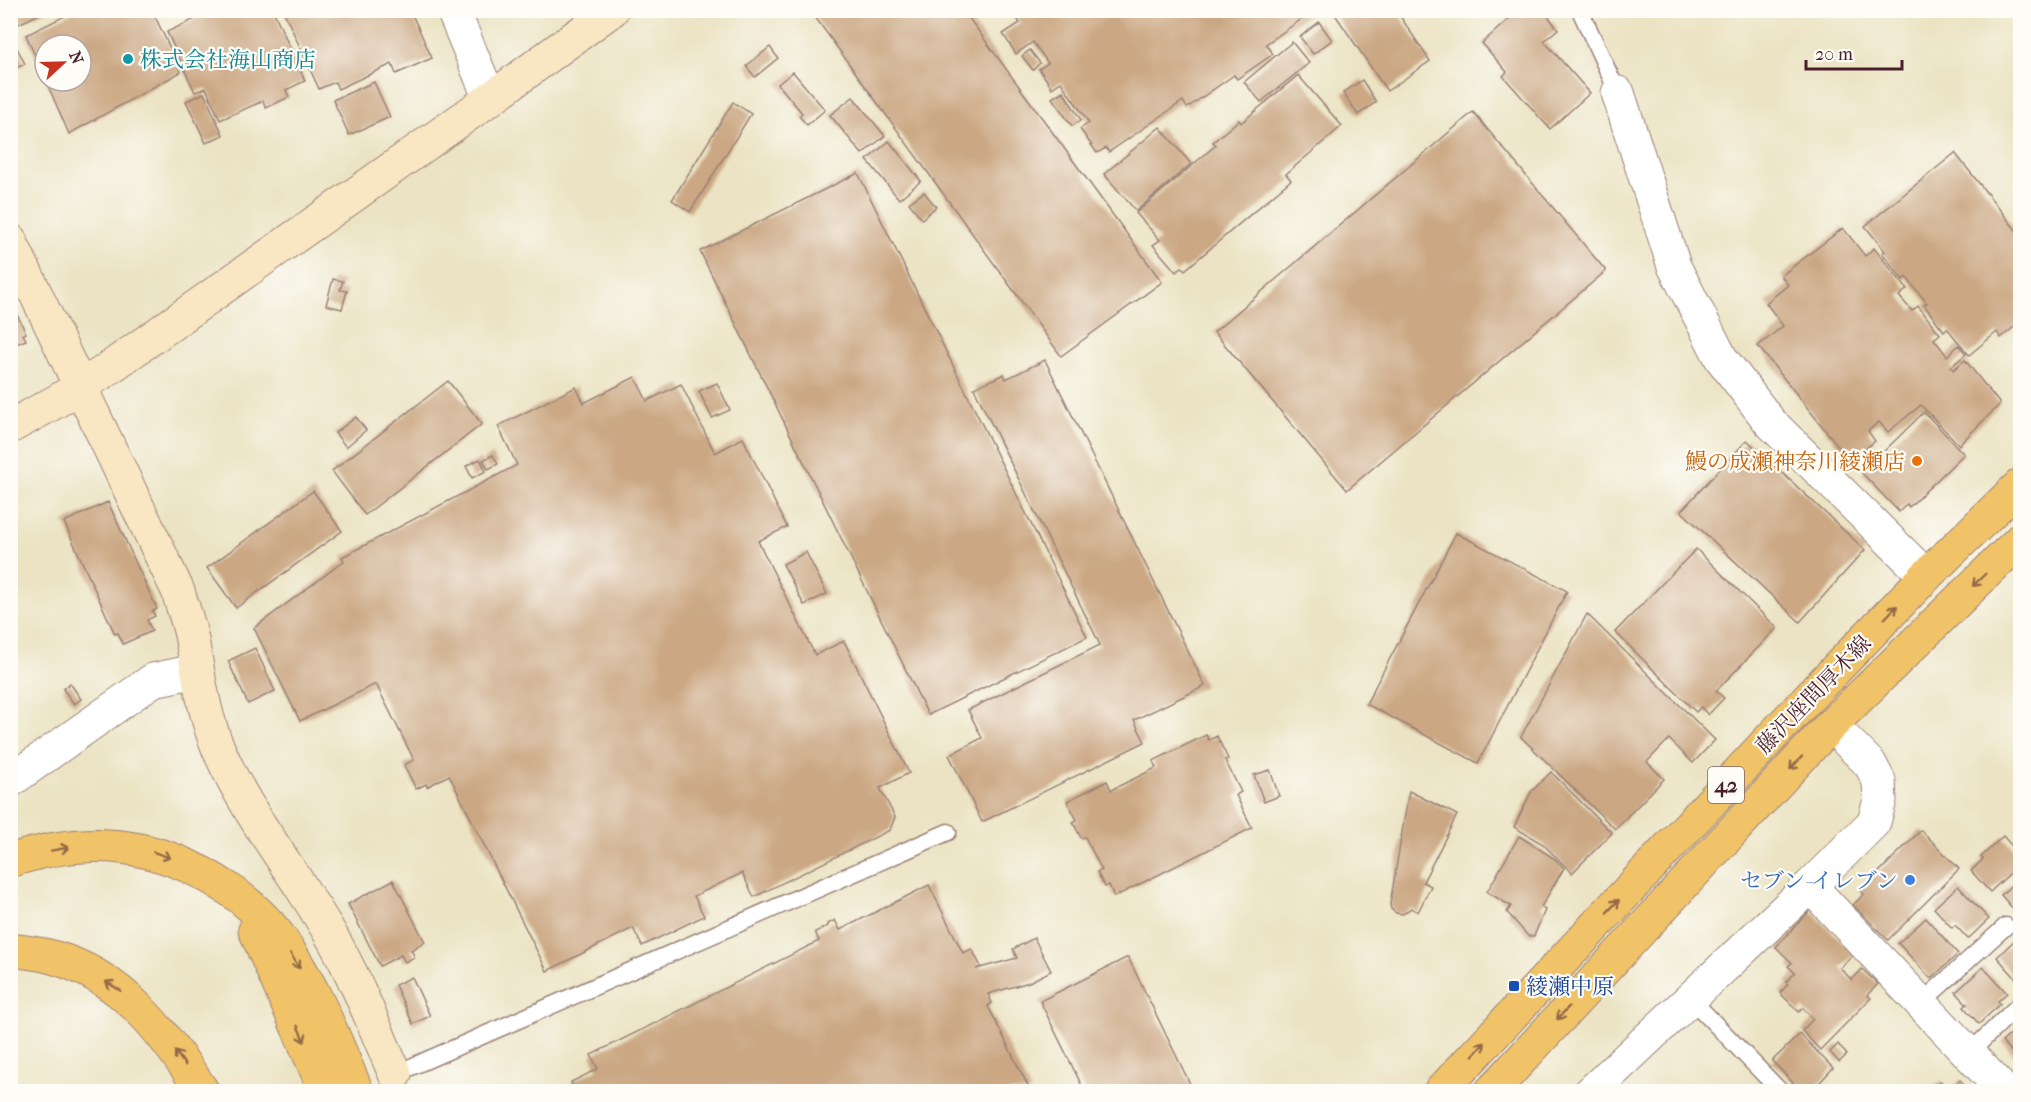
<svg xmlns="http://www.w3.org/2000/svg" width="2031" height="1102" font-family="'IM FELL French Canon','Noto Serif JP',serif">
<rect width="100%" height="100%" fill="#fdfcf7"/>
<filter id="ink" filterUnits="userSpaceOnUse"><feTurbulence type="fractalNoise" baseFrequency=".0167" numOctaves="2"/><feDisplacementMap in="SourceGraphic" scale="12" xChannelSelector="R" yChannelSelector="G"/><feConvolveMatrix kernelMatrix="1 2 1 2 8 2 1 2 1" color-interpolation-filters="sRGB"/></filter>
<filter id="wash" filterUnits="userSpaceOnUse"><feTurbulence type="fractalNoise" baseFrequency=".008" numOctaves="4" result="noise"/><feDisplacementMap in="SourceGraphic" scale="24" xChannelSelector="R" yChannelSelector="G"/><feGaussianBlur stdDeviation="1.35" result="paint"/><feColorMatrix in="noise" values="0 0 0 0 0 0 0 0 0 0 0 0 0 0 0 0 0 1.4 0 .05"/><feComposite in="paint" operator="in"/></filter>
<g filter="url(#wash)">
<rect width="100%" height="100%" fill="#ebe3c3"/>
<g id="blocks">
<g fill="#cba783">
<polygon points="10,10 48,10 10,28"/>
<polygon points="77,10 152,10 181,72 69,134 46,81 81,81 81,45 45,45 45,79 26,35"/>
<polygon points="214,10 273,10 305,81 286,90 289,97 266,108 263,101 220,120 206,88 195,92 167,32"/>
<polygon points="283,10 410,10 432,58 396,74 392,64 338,89 335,82 319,89"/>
<polygon points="810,10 963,10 1162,282 1061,356"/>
<polygon points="1012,10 1307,10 1309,14 1266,44 1273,54 1237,79 1234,75 1187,108 1183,101 1109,152 1106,148 1097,153 1080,129 1089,123 1061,82 1052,88 1039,69 1048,63 1033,42 1016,54 1003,34 1020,23"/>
<polygon points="1332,10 1396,10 1430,61 1387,91"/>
<polygon points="1519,10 1543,10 1558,29 1544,41 1590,93 1550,129 1503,76 1507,72 1482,43"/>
<polygon points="1319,22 1332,40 1313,54 1300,37"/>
<polygon points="10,34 25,64 10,71"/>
<polygon points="1292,42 1309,63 1261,102 1244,82"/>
<polygon points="770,47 778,58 755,77 746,66"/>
<polygon points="1030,50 1040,63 1033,70 1022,56"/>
<polygon points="793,72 825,110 807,125 799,116 802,113 778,84"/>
<polygon points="1298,75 1342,126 1286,174 1291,180 1185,270 1182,267 1176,272 1153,245 1160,240 1136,213 1216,145 1213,142 1239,120 1241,123"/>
<polygon points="1362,80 1376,102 1358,115 1343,93"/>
<polygon points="374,82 390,117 349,135 333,100"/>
<polygon points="1063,91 1081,120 1072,126 1052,98"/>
<polygon points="204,93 223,135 206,143 186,101"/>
<polygon points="853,97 885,136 862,154 830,115"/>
<polygon points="733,102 751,114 690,212 672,200"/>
<polygon points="1473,112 1606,271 1347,490 1214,332"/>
<polygon points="1160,127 1191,164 1136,211 1104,174"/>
<polygon points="889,141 921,181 899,199 867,160"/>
<polygon points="1955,153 2020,235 2020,322 2001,338 1997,332 1969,355 1947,328 1944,331 1924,305 1927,303 1906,277 1903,280 1882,253 1885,251 1865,226"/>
<polygon points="858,173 1087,637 928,715 700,251"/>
<polygon points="924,192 936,207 922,219 909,203"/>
<polygon points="1843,228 1865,256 1874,248 1907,289 1899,296 1912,311 1918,306 1940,334 1934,339 1947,356 1959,345 1966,354 1951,367 1953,370 1965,360 2000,404 1959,445 1921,405 1888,432 1879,422 1868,431 1875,441 1850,461 1758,346 1783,326 1766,303 1788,285 1781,276"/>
<polygon points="333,279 343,281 340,290 347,291 342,309 326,305"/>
<polygon points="10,300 26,333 23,334 26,340 16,344 15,341 10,343"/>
<polygon points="1045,360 1205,686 1134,720 1145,742 982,822 949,755 982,738 968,710 1100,645 974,388 1004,374 1006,379"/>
<polygon points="635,377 647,401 681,384 715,453 743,438 787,527 758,541 815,655 844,641 909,773 880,788 895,817 890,830 754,897 742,873 694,896 704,916 642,946 633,928 547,971 449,775 427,787 426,784 416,789 404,765 414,760 376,684 300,721 254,628 344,561 342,557 517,465 498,426 576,387 584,403"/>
<polygon points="448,381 482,424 365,515 332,471"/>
<polygon points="717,383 730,410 712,418 699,391"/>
<polygon points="1924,412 1964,454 1909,507 1907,504 1899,512 1862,473"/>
<polygon points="356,417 366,430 346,447 335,433"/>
<polygon points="1747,440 1865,550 1800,622 1681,511"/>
<polygon points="493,455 498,464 488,469 483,460"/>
<polygon points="480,459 486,471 472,478 466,466"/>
<polygon points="313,491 342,531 236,608 207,568"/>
<polygon points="108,502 157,609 152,611 155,616 147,620 152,631 123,644 118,633 115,634 64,522"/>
<polygon points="1456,533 1567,591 1478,763 1366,704"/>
<polygon points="1696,549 1777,628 1716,691 1724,698 1708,715 1701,707 1696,712 1615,632"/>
<polygon points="806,552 827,594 804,605 783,564"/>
<polygon points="1587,614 1715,740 1693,763 1669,739 1647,762 1664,779 1615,829 1521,737"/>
<polygon points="255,648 275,691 248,704 228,661"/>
<polygon points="70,683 81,699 74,704 63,689"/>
<polygon points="1206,735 1209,740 1217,736 1228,759 1225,760 1241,792 1236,795 1252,828 1114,897 1109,885 1105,887 1097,872 1102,870 1085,837 1081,838 1073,822 1077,820 1067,801 1107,781 1111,790 1156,768 1153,761"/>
<polygon points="1270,770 1279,796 1264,802 1254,775"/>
<polygon points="1551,772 1612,833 1572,873 1543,844 1514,827 1531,792"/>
<polygon points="1409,791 1457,815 1423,882 1431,886 1418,912 1411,908 1403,914 1396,913 1391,909 1390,904"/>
<polygon points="1921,830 1959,869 1888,940 1853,905 1864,894 1860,891"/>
<polygon points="1519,836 1555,859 1564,868 1541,907 1545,910 1534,936 1528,936 1507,912 1511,906 1487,892"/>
<polygon points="2003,836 2020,855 2020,864 1990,892 1971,871 1983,859 1981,857"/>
<polygon points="2020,877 2020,917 2001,895"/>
<polygon points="393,880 425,942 411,950 415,957 405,962 401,955 380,966 348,904"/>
<polygon points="929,885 963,953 972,949 981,967 976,969 1017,958 1013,949 1034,938 1051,971 1029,982 988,994 992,1003 988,1006 1031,1092 576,1092 571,1082 598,1069 591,1055 819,941 815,932 828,926 828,924 835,920 840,930"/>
<polygon points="1958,886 1989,919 1968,939 1955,925 1952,928 1934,908"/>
<polygon points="1810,910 1854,954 1840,968 1852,980 1862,969 1878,984 1867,995 1871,998 1820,1050 1802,1031 1813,1019 1803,1008 1799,1012 1780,993 1788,984 1786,982 1795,973 1788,966 1792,963 1776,947"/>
<polygon points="1926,918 1958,954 1931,979 1898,943"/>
<polygon points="2020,935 2020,983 1997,957"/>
<polygon points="1128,957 1194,1092 1085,1092 1040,1001"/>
<polygon points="1983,967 2007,993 1998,1001 2000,1004 1979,1024 1964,1007 1967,1004 1956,992"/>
<polygon points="412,977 430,1016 413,1024 395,985"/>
<polygon points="2020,1025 2020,1072 2013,1063 2018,1059 2002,1042"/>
<polygon points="1800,1034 1833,1068 1811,1092 1802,1092 1772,1061"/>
<polygon points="1838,1044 1847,1055 1839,1062 1830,1052"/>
<polygon points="1960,1080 1971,1092 1929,1092 1940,1081 1950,1090"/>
</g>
</g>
</g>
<g filter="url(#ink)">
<use href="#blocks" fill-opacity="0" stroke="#9a8177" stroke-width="1.5"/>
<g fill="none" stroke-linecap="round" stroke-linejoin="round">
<defs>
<g id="lane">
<polyline points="1580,10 1618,93"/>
<polyline points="1691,999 1781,1092"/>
<polyline points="1921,1003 2006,926"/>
<polyline points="1969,1053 2020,1004"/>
<polyline points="395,1074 948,832"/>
</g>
<g id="street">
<polyline points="453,10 490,99"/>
<polyline points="1618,93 1674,266 1721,358 1770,422 1926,576"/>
<polyline points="1831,725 1870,764 1879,781 1880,800 1874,822 1810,886 2005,1092"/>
<polyline points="10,781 153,680 196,671"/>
<polyline points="1591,1092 1810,886"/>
</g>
<g id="secondary">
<path d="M10,240L178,591C182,606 188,620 191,635C199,674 203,713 219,750C248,818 296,873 332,937C357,981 375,1028 395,1074"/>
<polyline points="10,427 57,401 105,371 490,99 612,10"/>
</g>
<g id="primary">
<polyline points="1440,1092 1808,698 1926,576 2020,485"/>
<polyline points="1491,1092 1831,725 2020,540"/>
</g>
<g id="highway">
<path d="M10,861C89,834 158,842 227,888C249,903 270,922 285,945C316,990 336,1042 357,1092"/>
<polyline points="255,930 326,1092"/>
<path d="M10,950C24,952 39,953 52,957C123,976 164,1033 203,1092"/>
</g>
</defs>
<use href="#lane" stroke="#9a8177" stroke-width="19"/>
<use href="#street" stroke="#9a8177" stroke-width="35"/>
<use href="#secondary" stroke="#9a8177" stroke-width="35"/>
<use href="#primary" stroke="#9a8177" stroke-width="35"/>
<use href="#highway" stroke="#9a8177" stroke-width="35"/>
<use href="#lane" stroke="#fff" stroke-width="16"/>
<use href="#street" stroke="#fff" stroke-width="33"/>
<use href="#secondary" stroke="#f9e7c3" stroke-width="33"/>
<use href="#primary" stroke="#f1c369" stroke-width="33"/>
<use href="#highway" stroke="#f1c369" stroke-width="33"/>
</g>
<defs><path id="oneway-shaft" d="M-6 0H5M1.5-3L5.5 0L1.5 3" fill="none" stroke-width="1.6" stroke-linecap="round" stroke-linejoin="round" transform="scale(1.5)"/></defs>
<g stroke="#956947">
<use href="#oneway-shaft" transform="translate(1979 580) rotate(136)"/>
<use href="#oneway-shaft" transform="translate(1891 612) rotate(-46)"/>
<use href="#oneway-shaft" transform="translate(1796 763) rotate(133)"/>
<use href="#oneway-shaft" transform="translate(60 849) rotate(-10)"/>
<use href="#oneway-shaft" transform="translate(162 855) rotate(19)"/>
<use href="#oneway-shaft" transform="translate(1613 906) rotate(-47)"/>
<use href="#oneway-shaft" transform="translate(295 961) rotate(59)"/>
<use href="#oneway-shaft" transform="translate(113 986) rotate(-148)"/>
<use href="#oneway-shaft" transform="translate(1563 1013) rotate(133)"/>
<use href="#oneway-shaft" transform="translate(301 1034) rotate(67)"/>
<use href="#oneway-shaft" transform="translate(1479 1049) rotate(-47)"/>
<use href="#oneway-shaft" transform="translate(180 1058) rotate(-126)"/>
</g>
</g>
<circle fill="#0f9aa8" stroke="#fdfcf7" stroke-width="2" cx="128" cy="59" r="6"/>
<circle fill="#e8710a" stroke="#fdfcf7" stroke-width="2" cx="1917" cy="461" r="6"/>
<circle fill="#3f7fe0" stroke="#fdfcf7" stroke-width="2" cx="1910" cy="880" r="6"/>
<rect fill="#1a4fb4" stroke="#fdfcf7" stroke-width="2" x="1508" y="980" width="12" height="12" rx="3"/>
<g text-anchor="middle" stroke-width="4.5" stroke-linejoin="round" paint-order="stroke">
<rect fill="#fdfcf7" stroke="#806168" stroke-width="1.5" x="1708" y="767" width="36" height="36" rx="4.5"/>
<g font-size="21" font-weight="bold" fill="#4a1f2b">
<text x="1726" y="792">42</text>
</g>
<g font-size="22" fill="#0d838f" stroke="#fdfcf7" text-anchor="start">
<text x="140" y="67">株式会社海山商店</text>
</g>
<g font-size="22" fill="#c56008" stroke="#fdfcf7" text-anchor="end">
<text x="1905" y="469">鰻の成瀬神奈川綾瀬店</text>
</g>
<g font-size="22" fill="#4a1f2b" stroke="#fdfcf7">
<text transform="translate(1813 694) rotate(-46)" y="8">藤沢座間厚木線</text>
</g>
<g font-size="22" fill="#366cbe" stroke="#fdfcf7" text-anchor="end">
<text x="1898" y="888">セブン-イレブン</text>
</g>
<g font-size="22" fill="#164399" stroke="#fdfcf7" text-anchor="start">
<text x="1526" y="994">綾瀬中原</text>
</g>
</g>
<rect width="2031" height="1102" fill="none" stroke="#fdfcf7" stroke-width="36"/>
<g transform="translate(63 63) rotate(68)"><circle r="28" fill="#fdfcf7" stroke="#b5a4a5" stroke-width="1.5"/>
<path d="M0-4.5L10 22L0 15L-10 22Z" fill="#c8321e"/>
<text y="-9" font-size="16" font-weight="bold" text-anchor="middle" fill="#4a1f2b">N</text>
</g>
<path d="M1806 60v9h96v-9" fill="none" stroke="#4a1f2b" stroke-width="3"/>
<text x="1815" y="60" font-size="18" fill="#4a1f2b" stroke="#fdfcf7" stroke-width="4.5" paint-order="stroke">20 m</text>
</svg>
